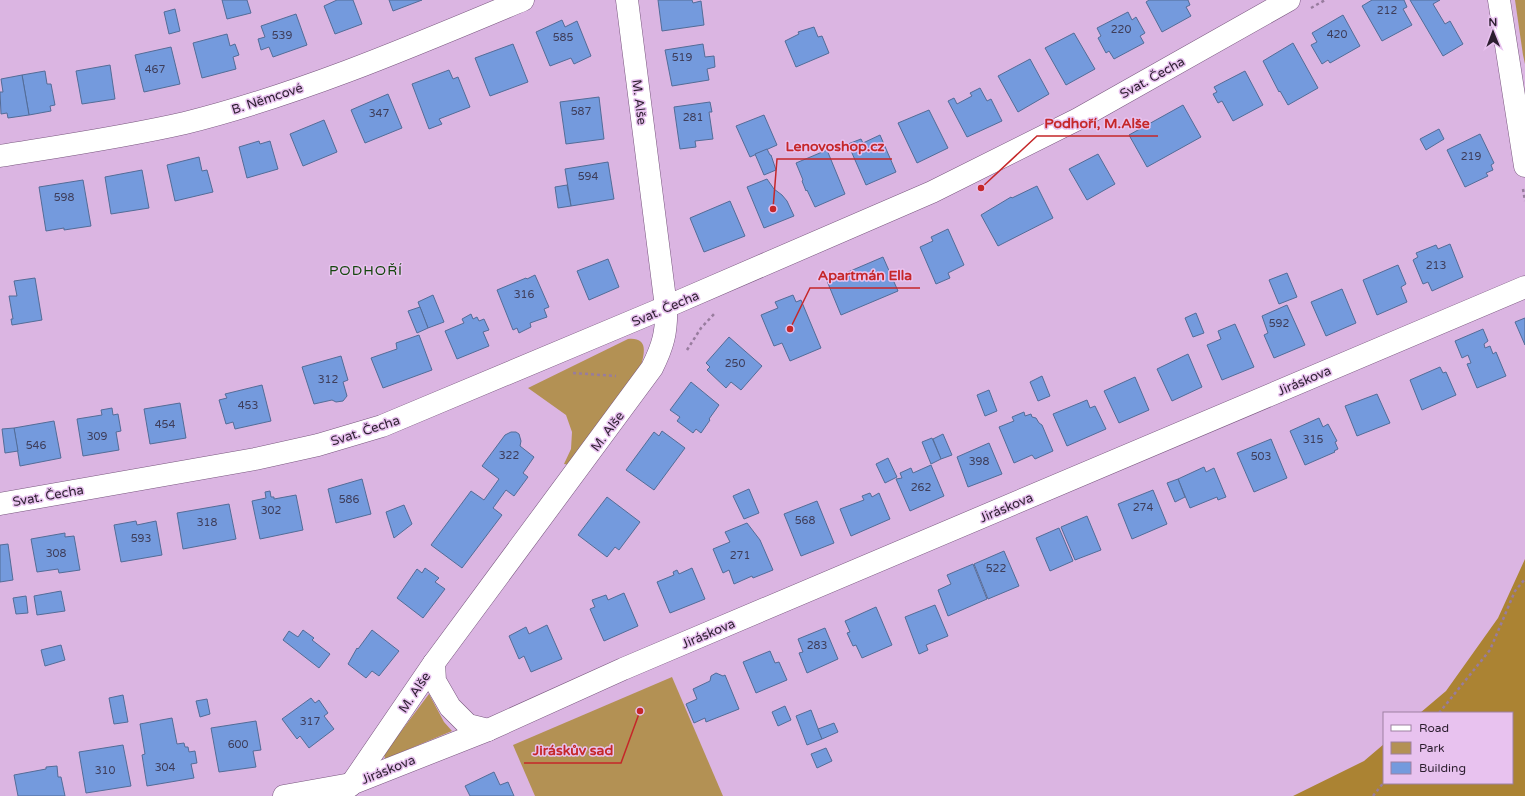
<svg xmlns="http://www.w3.org/2000/svg" width="1525" height="796" font-family="'Varela Round',sans-serif">
<rect width="100%" height="100%" fill="#dbb5e2"/>
<g fill="#b39154">
<polygon points="1515,0 1525,0 1525,64 1523,55"/>
<path d="M628,339C648,337 645,352 641,366L571,465L564,464L571,449L572,432L566,415L528,388Z"/>
<polygon points="672,677 723,796 535,796 513,745"/>
<polygon points="429,694 444,722 452,731 385,759 384,754"/>
</g>
<polygon fill="#ab8333" points="1525,559 1525,796 1293,796 1364,761 1384,744 1384,783 1512,783 1512,713 1420,713 1446,691 1498,618"/>
<g fill="#749add" stroke="#536c97">
<polygon points="222,0 247,0 251,13 227,19"/>
<polygon points="337,0 353,0 362,24 335,34 324,6"/>
<polygon points="389,0 422,0 393,11"/>
<polygon points="658,0 692,0 693,3 701,1 704,25 662,31"/>
<polygon points="1149,0 1188,0 1190,5 1186,7 1191,16 1162,32 1146,2"/>
<polygon points="1372,0 1404,0 1407,7 1403,9 1412,25 1382,41 1362,6"/>
<polygon points="1410,0 1440,0 1433,4 1445,24 1450,21 1463,44 1443,56"/>
<polygon points="175,9 180,31 169,34 164,12"/>
<polygon points="1128,12 1132,20 1136,17 1145,33 1140,36 1144,43 1114,59 1109,51 1106,53 1098,38 1101,36 1097,28"/>
<polygon points="296,14 307,45 273,57 269,47 261,50 258,39 265,37 261,26"/>
<polygon points="1343,15 1360,46 1330,63 1328,60 1322,64 1311,45 1317,42 1312,33"/>
<polygon points="562,20 565,27 577,21 591,56 574,64 571,58 550,66 536,32"/>
<polygon points="814,27 818,37 822,36 829,53 796,67 785,41 799,34 798,32"/>
<polygon points="1074,33 1095,69 1066,85 1045,48"/>
<polygon points="227,34 230,46 235,44 239,55 233,57 236,69 202,78 193,43"/>
<polygon points="1293,43 1318,88 1288,105 1280,91 1279,92 1263,61"/>
<polygon points="513,44 528,82 490,96 475,58"/>
<polygon points="703,44 705,57 714,56 715,67 707,69 709,80 672,86 665,50"/>
<polygon points="171,47 180,84 144,92 135,55"/>
<polygon points="1030,59 1049,94 1018,112 998,76"/>
<polygon points="110,65 115,99 82,104 76,71"/>
<polygon points="449,70 453,79 458,77 470,107 439,119 442,124 429,129 412,84"/>
<polygon points="45,71 47,84 51,84 55,105 50,106 51,111 29,115 22,75"/>
<polygon points="1245,71 1263,105 1233,121 1222,101 1218,103 1213,94 1217,92 1214,87"/>
<polygon points="22,75 29,115 8,118 7,113 1,114 0,92 3,92 1,79"/>
<polygon points="980,88 987,101 991,99 1002,121 967,137 948,101 954,98 957,104 972,96 970,93"/>
<polygon points="388,94 402,128 365,143 351,110"/>
<polygon points="599,97 604,139 566,144 560,102"/>
<polygon points="710,102 712,112 709,112 713,139 695,141 696,147 680,149 674,107"/>
<polygon points="1183,105 1201,137 1147,167 1129,135"/>
<polygon points="929,110 948,148 917,163 898,123"/>
<polygon points="764,115 777,145 750,157 736,126"/>
<polygon points="324,120 337,152 303,166 290,134"/>
<polygon points="1439,129 1444,139 1426,150 1420,139"/>
<polygon points="1480,134 1494,163 1491,165 1493,170 1486,173 1488,176 1465,187 1447,150"/>
<polygon points="880,135 896,172 866,185 848,144 861,139 863,143"/>
<polygon points="259,141 260,144 270,141 278,169 247,178 239,147"/>
<polygon points="767,149 770,155 771,155 776,170 764,175 755,154"/>
<polygon points="827,150 845,194 815,207 807,190 806,191 802,181 803,180 796,163"/>
<polygon points="1098,154 1115,184 1087,200 1069,169"/>
<polygon points="199,157 202,171 207,170 213,192 175,201 167,165"/>
<polygon points="608,162 614,199 571,206 565,169"/>
<polygon points="142,170 149,208 111,214 105,177"/>
<polygon points="767,179 774,189 782,195 787,201 794,216 764,228 747,187"/>
<polygon points="83,180 91,226 64,230 64,228 46,231 39,187"/>
<polygon points="567,185 571,206 558,208 555,187"/>
<polygon points="1037,186 1053,218 998,246 981,215 1011,197 1012,198"/>
<polygon points="730,201 745,236 704,252 690,218"/>
<polygon points="948,229 964,265 948,273 950,278 936,284 920,247 933,241 931,237"/>
<polygon points="1450,244 1463,277 1432,291 1428,282 1423,284 1413,260 1418,257 1416,253 1436,245 1438,249"/>
<polygon points="883,257 898,291 841,315 827,281"/>
<polygon points="608,259 619,287 589,300 577,271"/>
<polygon points="1398,265 1406,284 1401,287 1407,302 1377,315 1363,280"/>
<polygon points="1287,273 1297,297 1279,304 1269,280"/>
<polygon points="535,275 549,307 544,309 547,317 530,323 531,327 519,333 517,328 513,330 497,290 526,278 527,279"/>
<polygon points="35,278 42,320 12,325 11,319 13,319 9,296 17,296 14,281"/>
<polygon points="1342,289 1356,323 1326,336 1311,302"/>
<polygon points="433,295 444,322 428,328 418,302"/>
<polygon points="793,295 796,302 801,300 821,348 790,361 782,343 774,346 761,315 778,308 775,302"/>
<polygon points="1287,305 1305,345 1274,358 1264,335 1268,333 1262,316"/>
<polygon points="420,307 428,328 417,333 408,311"/>
<polygon points="1196,313 1204,333 1193,337 1185,318"/>
<polygon points="471,314 473,319 477,317 479,321 484,319 489,330 483,332 489,346 457,359 445,331 464,323 462,319"/>
<polygon points="1525,318 1525,345 1515,322"/>
<polygon points="1235,324 1254,367 1222,380 1207,345 1221,339 1218,331"/>
<polygon points="1483,329 1488,341 1484,344 1485,348 1490,346 1493,354 1496,352 1506,376 1477,388 1467,364 1471,363 1468,355 1462,358 1455,341"/>
<polygon points="419,335 432,370 383,388 371,358 397,349 396,343"/>
<polygon points="729,337 762,366 741,390 731,382 726,388 707,370 710,367 706,363"/>
<polygon points="1188,354 1202,387 1172,401 1157,369"/>
<polygon points="341,356 348,380 343,382 347,396 343,401 336,402 332,400 314,404 302,367"/>
<polygon points="1440,367 1443,373 1446,372 1456,395 1422,410 1410,380"/>
<polygon points="1042,376 1050,396 1038,401 1030,382"/>
<polygon points="1135,377 1149,410 1119,423 1104,391"/>
<polygon points="691,382 719,405 709,419 710,420 701,433 696,429 693,433 677,421 680,417 670,410"/>
<polygon points="262,385 271,421 235,429 233,422 226,424 219,400 227,398 225,394"/>
<polygon points="989,390 997,411 985,416 977,395"/>
<polygon points="1377,394 1390,423 1357,436 1345,406"/>
<polygon points="1087,400 1090,408 1095,406 1106,429 1067,446 1053,414"/>
<polygon points="180,403 186,438 150,444 144,409"/>
<polygon points="112,408 113,415 118,414 121,431 116,432 119,450 83,456 77,419 102,415 101,410"/>
<polygon points="1024,412 1025,416 1031,414 1032,417 1036,418 1039,423 1042,425 1053,451 1035,459 1032,455 1014,463 999,427 1014,421 1012,417"/>
<polygon points="1319,418 1323,427 1328,424 1337,441 1335,442 1338,449 1334,451 1335,452 1305,465 1290,431"/>
<polygon points="54,421 61,458 20,466 14,428"/>
<polygon points="14,428 18,451 5,453 2,429"/>
<polygon points="662,431 685,448 654,490 626,470 654,432 659,436"/>
<polygon points="511,432 516,432 519,434 521,441 520,446 534,457 523,473 528,477 514,496 506,490 493,508 502,515 462,568 431,545 471,491 484,500 499,479 482,466 505,435"/>
<polygon points="943,434 952,455 941,459 933,439"/>
<polygon points="932,438 941,459 931,464 922,442"/>
<polygon points="1271,439 1287,478 1254,492 1237,453"/>
<polygon points="989,443 1002,474 968,487 957,457"/>
<polygon points="888,458 897,477 885,483 876,464"/>
<polygon points="931,465 944,496 910,511 896,479 902,478 900,473 911,468 913,473"/>
<polygon points="1204,467 1206,472 1214,468 1226,497 1218,500 1217,497 1190,508 1178,479"/>
<polygon points="362,479 371,514 336,523 328,489"/>
<polygon points="1178,479 1185,497 1175,502 1167,483"/>
<polygon points="749,489 759,513 744,519 733,496"/>
<polygon points="1153,490 1167,524 1132,539 1118,504"/>
<polygon points="270,491 271,497 274,497 274,499 296,495 303,530 260,539 252,501 266,498 265,492"/>
<polygon points="870,493 872,497 879,493 890,519 851,536 840,509 864,500 862,496"/>
<polygon points="607,497 640,522 619,550 615,547 607,557 578,535"/>
<polygon points="817,501 834,543 801,556 784,514"/>
<polygon points="229,504 236,539 183,549 177,513"/>
<polygon points="404,505 412,524 394,538 386,512"/>
<polygon points="1087,516 1101,550 1075,560 1061,527"/>
<polygon points="136,521 137,525 156,521 162,555 121,562 114,525"/>
<polygon points="747,523 760,540 773,570 753,578 752,576 734,584 729,570 723,573 713,549 730,542 725,532"/>
<polygon points="1059,528 1073,561 1050,571 1036,538"/>
<polygon points="65,533 65,537 74,536 80,570 59,573 58,569 37,572 31,539"/>
<polygon points="8,544 13,580 0,582 0,545"/>
<polygon points="1004,551 1019,586 988,599 974,564"/>
<polygon points="973,564 987,599 948,616 938,590 951,584 947,575"/>
<polygon points="425,568 439,578 435,582 445,589 423,618 397,598 417,569 422,573"/>
<polygon points="692,568 705,599 670,613 657,582 674,575 673,572 677,570 679,574"/>
<polygon points="61,591 65,611 37,615 34,596"/>
<polygon points="624,593 638,626 604,641 590,609 595,607 592,600 606,595 608,600"/>
<polygon points="26,596 28,613 16,614 13,598"/>
<polygon points="935,605 948,636 926,645 928,650 919,654 905,617"/>
<polygon points="876,607 892,645 862,658 856,645 853,646 847,633 850,632 845,621"/>
<polygon points="547,625 562,659 531,672 524,656 519,659 509,636 526,627 529,634"/>
<polygon points="825,628 838,659 807,673 799,653 803,652 798,639"/>
<polygon points="303,630 314,638 312,640 330,654 319,668 283,640 289,631 298,637"/>
<polygon points="372,630 399,651 379,676 372,671 366,678 348,664 357,648 358,649"/>
<polygon points="61,645 65,660 45,666 41,650"/>
<polygon points="770,651 775,663 779,662 787,680 756,693 743,662"/>
<polygon points="716,673 723,676 725,675 739,709 706,722 705,718 694,723 686,704 697,699 693,689 710,681 711,676"/>
<polygon points="123,695 128,722 114,724 109,698"/>
<polygon points="311,698 315,703 319,700 328,713 324,716 334,729 309,748 300,736 297,739 282,719"/>
<polygon points="207,699 210,714 200,717 196,701"/>
<polygon points="785,706 791,720 778,726 772,712"/>
<polygon points="811,710 822,739 807,745 796,716"/>
<polygon points="172,718 177,744 184,743 185,747 188,747 189,752 195,751 197,763 191,764 194,778 147,786 142,755 145,754 140,724"/>
<polygon points="256,721 261,750 253,751 256,767 219,772 211,728"/>
<polygon points="834,723 838,732 822,739 818,729"/>
<polygon points="123,745 131,786 86,793 79,752"/>
<polygon points="826,748 832,761 817,768 811,754"/>
<polygon points="57,766 58,777 61,777 65,796 18,796 14,775 46,769 46,767"/>
<polygon points="494,772 500,785 508,782 514,796 470,796 465,786"/>
</g>
<g fill="none" stroke-linecap="round" stroke-linejoin="round">
<defs>
<g id="minor">
<polyline points="1499,0 1525,166"/>
<path d="M0,156C62,146 124,137 185,123C301,94 413,46 523,0"/>
<polyline points="0,504 255,459 318,445 382,426 666,307 932,192 1078,119 1289,0"/>
<polyline points="434,663 435,681 450,707 468,725 488,730"/>
<path d="M350,786L434,663L652,368C663,346 667,332 666,307L627,0"/>
<polyline points="284,796 351,784 488,730 623,669 1525,287"/>
</g>
</defs>
<use href="#minor" stroke="#78567e" stroke-width="23"/>
<g stroke="#987c9e" stroke-width="2.5" stroke-dasharray="3 3" stroke-linecap="butt">
<polyline points="1311,8 1325,0"/>
<polyline points="1523,189 1525,201"/>
<polyline points="687,350 701,328 715,313"/>
<polyline points="573,373 616,376"/>
<polyline points="1439,713 1490,650 1515,591 1525,579"/>
<polyline points="1373,796 1384,782"/>
</g>
<use href="#minor" stroke="#fff" stroke-width="22"/>
</g>
<g text-anchor="middle" stroke-width="3" stroke-linejoin="round" paint-order="stroke">
<g font-size="11" fill="#3e3d5a">
<text x="1387" y="14">212</text>
<text x="1121" y="33">220</text>
<text x="1337" y="38">420</text>
<text x="282" y="39">539</text>
<text x="563" y="41">585</text>
<text x="682" y="61">519</text>
<text x="155" y="73">467</text>
<text x="581" y="115">587</text>
<text x="379" y="117">347</text>
<text x="693" y="121">281</text>
<text x="1471" y="160">219</text>
<text x="588" y="180">594</text>
<text x="64" y="201">598</text>
<text x="1436" y="269">213</text>
<text x="524" y="298">316</text>
<text x="1279" y="327">592</text>
<text x="735" y="367">250</text>
<text x="328" y="383">312</text>
<text x="248" y="409">453</text>
<text x="165" y="428">454</text>
<text x="97" y="440">309</text>
<text x="1313" y="443">315</text>
<text x="36" y="449">546</text>
<text x="509" y="459">322</text>
<text x="1261" y="460">503</text>
<text x="979" y="465">398</text>
<text x="921" y="491">262</text>
<text x="349" y="503">586</text>
<text x="1143" y="511">274</text>
<text x="271" y="514">302</text>
<text x="805" y="524">568</text>
<text x="207" y="526">318</text>
<text x="141" y="542">593</text>
<text x="56" y="557">308</text>
<text x="740" y="559">271</text>
<text x="996" y="572">522</text>
<text x="817" y="649">283</text>
<text x="310" y="725">317</text>
<text x="238" y="748">600</text>
<text x="165" y="771">304</text>
<text x="105" y="774">310</text>
</g>
<g font-size="13" fill="#2c1e2f" stroke="#e8c2ef">
<text transform="translate(1152 77) rotate(-29)" y="5">Svat. Čecha</text>
<text transform="translate(267 98) rotate(-18)" y="5">B. Němcové</text>
<text transform="translate(640 102) rotate(83)" y="5">M. Alše</text>
<text transform="translate(665 308) rotate(-23)" y="5">Svat. Čecha</text>
<text transform="translate(1304 380) rotate(-23)" y="5">Jiráskova</text>
<text transform="translate(365 430) rotate(-18)" y="5">Svat. Čecha</text>
<text transform="translate(607 431) rotate(-53)" y="5">M. Alše</text>
<text transform="translate(48 495) rotate(-10)" y="5">Svat. Čecha</text>
<text transform="translate(1006 507) rotate(-23)" y="5">Jiráskova</text>
<text transform="translate(708 633) rotate(-23)" y="5">Jiráskova</text>
<text transform="translate(414 692) rotate(-56)" y="5">M. Alše</text>
<text transform="translate(388 769) rotate(-22)" y="5">Jiráskova</text>
</g>
<g font-size="14" letter-spacing="1" fill="#15460e" stroke="#e8c2ef">
<text x="366" y="275">PODHOŘÍ</text>
</g>
</g>
<path fill="none" stroke="#c52729" stroke-width="1.5" d="M981 188L1037 136H1158M773 209L777 159H892M790 329L810 288H920M640 711L621 763H524"/>
<g fill="#c52729" stroke="#e8c2ef" stroke-width="1.5">
<circle cx="981" cy="188" r="4"/>
<circle cx="773" cy="209" r="4"/>
<circle cx="790" cy="329" r="4"/>
<circle cx="640" cy="711" r="4"/>
</g>
<g font-size="14" text-anchor="middle" font-weight="bold" fill="#c52729" stroke="#e8c2ef" stroke-width="3" stroke-linejoin="round" paint-order="stroke">
<text x="1097" y="128">Podhoří, M.Alše</text>
<text x="835" y="151">Lenovoshop.cz</text>
<text x="865" y="280">Apartmán Ella</text>
<text x="573" y="755">Jiráskův sad</text>
</g>
<rect x="1383" y="712" width="130" height="72" fill="#e8c2ef" stroke="#9d80a2"/>
<rect x="1391" y="725" width="20" height="6" fill="#ffffff" stroke="#9d80a2"/>
<text x="1419" y="732" font-size="12" fill="#2c1e2f">Road</text>
<rect x="1391" y="742" width="20" height="12" fill="#b39154" stroke="#9d80a2"/>
<text x="1419" y="752" font-size="12" fill="#2c1e2f">Park</text>
<rect x="1391" y="762" width="20" height="12" fill="#749add" stroke="#9d80a2"/>
<text x="1419" y="772" font-size="12" fill="#2c1e2f">Building</text>
<g transform="translate(1493 32) rotate(359)" stroke="#e8c2ef" stroke-width="3" paint-order="stroke">
<path d="M0-3L7 15L0 10L-7 15Z" fill="#2c1e2f"/>
<text y="-6" font-size="11" font-weight="bold" text-anchor="middle" fill="#2c1e2f">N</text>
</g>
</svg>
